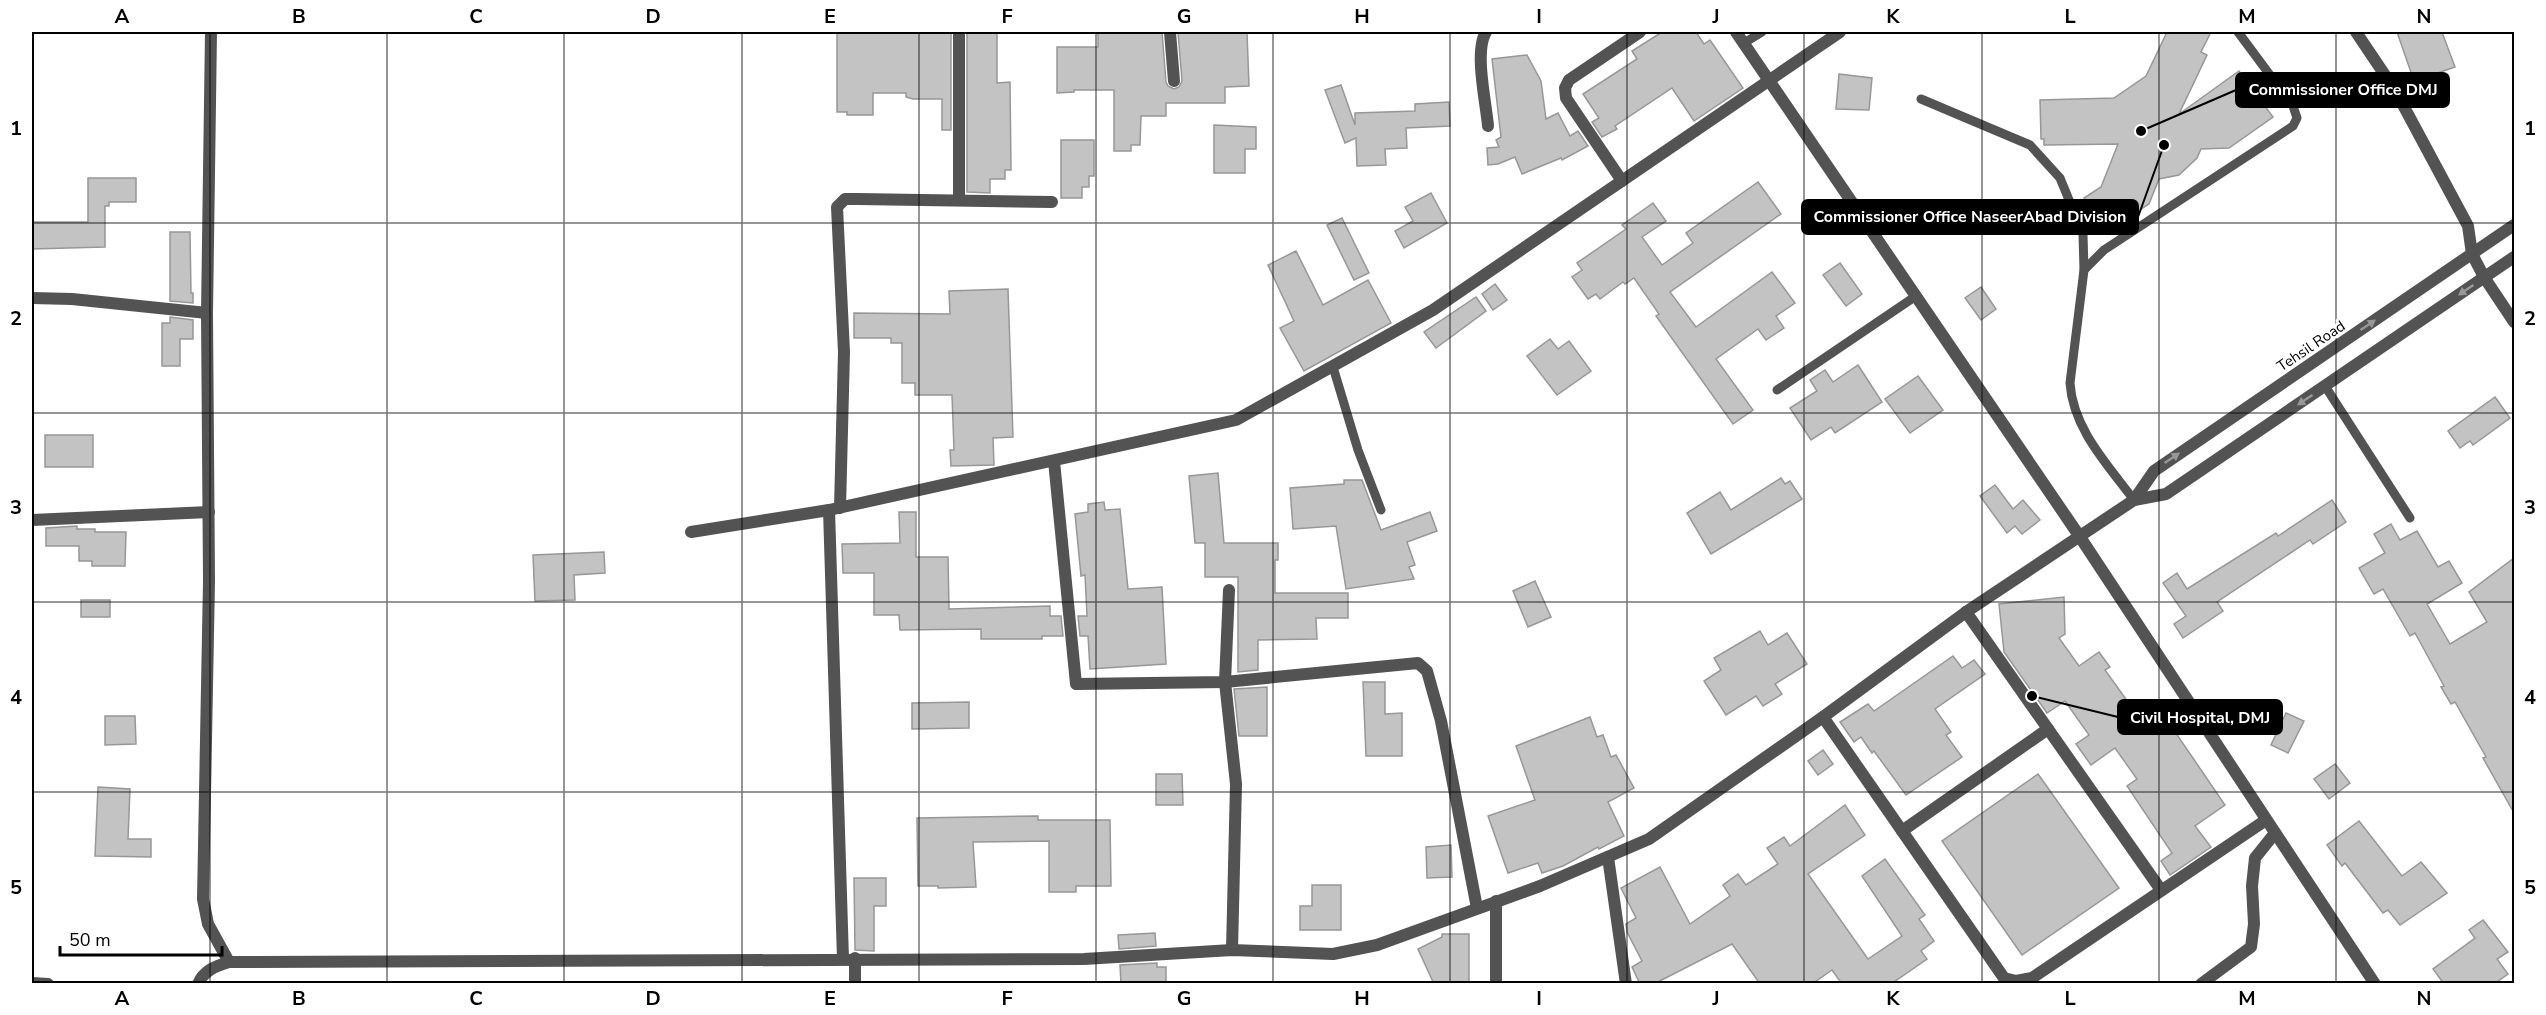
<svg xmlns="http://www.w3.org/2000/svg" width="2546" height="1015" font-family="'Nunito Sans',sans-serif">
<rect width="100%" height="100%" fill="#fff"/>
<g fill="#c3c3c3" stroke="#979797" stroke-width="1.5">
<polygon points="837,32 951,32 951,130 942,130 942,99 913,99 906,97 906,93 873,93 873,115 847,115 847,112 837,112"/>
<polygon points="967,32 997,32 997,83 1010,82 1011,170 1005,170 1005,179 990,179 990,193 967,192"/>
<polygon points="1154,32 1162,32 1166,82 1168,86 1174,89 1179,87 1182,81 1178,32 1247,32 1249,86 1225,87 1225,103 1166,103 1166,116 1141,116 1140,145 1131,145 1131,151 1114,151 1114,90 1074,90 1074,92 1057,93 1057,47 1098,47 1098,33"/>
<polygon points="1662,32 1696,32 1704,44 1710,40 1743,88 1694,121 1672,88 1615,126 1617,129 1602,137 1592,122 1599,118 1583,94 1637,59 1632,51"/>
<polygon points="2167,32 2211,32 2201,52 2207,55 2179,114 2239,71 2273,117 2229,148 2201,149 2197,158 2179,175 2159,179 2149,204 2106,232 2084,198 2101,187 2118,144 2044,145 2044,139 2041,139 2040,100 2114,98 2146,76"/>
<polygon points="2397,32 2442,32 2455,67 2414,81"/>
<polygon points="1527,55 1541,81 1546,119 1558,113 1570,136 1578,131 1588,146 1562,160 1561,158 1522,174 1515,157 1498,164 1488,165 1487,148 1499,147 1496,140 1501,137 1492,59"/>
<polygon points="1839,74 1872,78 1869,110 1836,109"/>
<polygon points="1341,85 1355,125 1355,113 1415,111 1415,104 1449,102 1450,126 1406,128 1407,148 1385,149 1386,165 1357,166 1356,138 1345,143 1325,90"/>
<polygon points="1214,125 1256,127 1256,149 1245,149 1245,173 1214,173"/>
<polygon points="1061,140 1094,140 1094,176 1089,176 1089,187 1082,187 1082,198 1061,198"/>
<polygon points="88,178 136,178 136,202 109,202 109,206 105,206 105,247 32,249 32,222 88,222"/>
<polygon points="1758,182 1781,214 1670,292 1696,327 1772,272 1795,303 1776,316 1784,328 1766,340 1758,329 1716,359 1753,410 1733,424 1656,316 1659,314 1634,278 1625,284 1623,282 1600,299 1596,294 1588,299 1572,277 1582,270 1577,263 1626,229 1622,225 1653,203 1666,221 1642,237 1662,265 1693,243 1686,233"/>
<polygon points="1431,193 1447,223 1404,248 1395,231 1413,221 1405,207"/>
<polygon points="1342,218 1369,273 1354,280 1327,225"/>
<polygon points="170,232 190,232 191,293 193,293 193,303 170,301"/>
<polygon points="1296,251 1323,305 1368,280 1391,323 1304,371 1280,328 1294,321 1268,265"/>
<polygon points="1840,263 1862,294 1846,306 1823,275"/>
<polygon points="1495,284 1507,300 1493,310 1482,294"/>
<polygon points="1981,287 1996,309 1981,320 1965,298"/>
<polygon points="1008,289 1013,437 993,438 994,465 951,466 950,450 954,450 952,395 915,395 915,383 902,383 902,343 891,343 891,338 854,338 854,313 950,314 949,291"/>
<polygon points="1476,297 1486,311 1436,348 1424,332"/>
<polygon points="170,317 193,320 193,339 180,339 180,366 162,366 162,323 170,323"/>
<polygon points="1550,339 1558,349 1569,341 1591,371 1557,395 1527,356"/>
<polygon points="1858,365 1882,402 1835,433 1831,427 1811,440 1790,408 1817,391 1810,380 1825,370 1833,382"/>
<polygon points="1918,376 1943,410 1910,433 1885,399"/>
<polygon points="2495,397 2510,418 2473,445 2470,441 2460,448 2448,431"/>
<rect x="45" y="435" width="48" height="32"/>
<polygon points="1218,473 1224,543 1278,543 1278,560 1275,560 1275,593 1348,593 1348,618 1316,618 1317,639 1258,640 1258,670 1238,672 1238,577 1205,577 1205,543 1195,543 1189,476"/>
<polygon points="1781,478 1785,484 1790,481 1802,499 1711,554 1687,513 1720,492 1731,510"/>
<polygon points="1344,480 1362,480 1381,530 1430,512 1437,531 1407,542 1415,565 1409,567 1414,579 1346,589 1336,526 1293,529 1290,488 1344,484"/>
<polygon points="1995,485 2013,509 2023,500 2040,520 2022,534 2015,526 2007,533 1980,496"/>
<polygon points="2332,500 2346,522 2313,544 2310,540 2217,602 2223,611 2183,638 2174,624 2186,616 2163,583 2177,573 2187,589 2276,533 2278,536"/>
<polygon points="1104,502 1105,510 1120,509 1128,589 1162,587 1166,664 1090,669 1088,636 1080,636 1078,616 1087,616 1085,575 1081,576 1075,514 1088,512 1088,504"/>
<polygon points="899,512 916,512 916,557 948,557 949,609 1050,606 1050,616 1061,616 1063,636 1042,636 1042,639 981,639 981,629 900,630 899,615 874,615 874,573 843,573 842,544 900,543"/>
<polygon points="2391,524 2400,540 2417,531 2438,567 2449,561 2462,583 2427,604 2450,644 2487,622 2469,592 2514,558 2514,813 2483,758 2486,757 2455,702 2451,704 2441,687 2444,686 2415,633 2410,636 2383,589 2374,594 2359,568 2385,553 2374,534"/>
<polygon points="77,526 77,529 95,529 95,532 126,532 125,566 92,566 92,561 79,561 79,546 46,546 46,528"/>
<polygon points="604,552 605,573 574,575 575,600 535,601 533,555"/>
<polygon points="1535,581 1551,617 1528,627 1513,591"/>
<polygon points="2064,597 2065,634 2059,638 2079,666 2099,652 2110,667 2105,670 2138,716 2156,704 2225,805 2195,826 2211,847 2170,875 2161,861 2172,853 2127,786 2137,779 2115,748 2091,765 2076,744 2089,735 2065,701 2047,713 2004,652 1999,604"/>
<rect x="81" y="600" width="29" height="17"/>
<polygon points="1760,631 1768,645 1787,633 1807,664 1775,684 1782,694 1763,706 1756,696 1726,715 1704,681 1721,670 1714,658"/>
<polygon points="1953,656 1962,668 1974,660 1985,674 1935,709 1951,732 1946,735 1962,757 1906,795 1874,751 1872,753 1861,737 1854,742 1840,722 1868,704 1874,711"/>
<polygon points="1363,682 1385,682 1385,714 1402,713 1402,756 1366,756"/>
<polygon points="1267,687 1267,736 1239,736 1234,689"/>
<polygon points="969,702 969,728 912,729 912,703"/>
<polygon points="2286,713 2304,721 2288,753 2271,745"/>
<polygon points="105,716 135,716 136,744 105,745"/>
<polygon points="1590,717 1597,737 1603,735 1611,757 1616,755 1634,788 1608,802 1624,836 1599,849 1598,847 1563,866 1542,873 1538,863 1508,873 1488,816 1535,800 1516,746"/>
<polygon points="1823,750 1833,764 1818,775 1808,761"/>
<polygon points="2335,764 2350,783 2329,799 2314,779"/>
<polygon points="1156,774 1182,774 1183,805 1156,805"/>
<polygon points="2038,774 2119,888 2022,955 1942,841"/>
<polygon points="98,787 130,789 128,839 151,839 151,857 95,856"/>
<polygon points="1845,805 1865,835 1808,874 1868,959 1902,936 1862,876 1885,859 1925,915 1919,919 1934,941 1921,951 1927,959 1891,984 1842,984 1832,970 1812,984 1760,984 1732,944 1654,984 1640,984 1632,967 1642,961 1627,932 1626,924 1636,918 1621,888 1660,867 1690,924 1730,896 1723,885 1738,874 1746,885 1778,864 1767,848 1784,837 1790,846"/>
<polygon points="1038,816 1038,820 1110,820 1111,886 1076,886 1076,892 1049,892 1049,841 973,842 976,887 938,888 938,886 918,886 917,818"/>
<polygon points="2359,821 2402,876 2421,862 2447,893 2400,925 2388,910 2383,913 2345,863 2342,866 2327,845"/>
<polygon points="1451,845 1452,877 1427,878 1426,847"/>
<polygon points="854,878 886,878 886,906 874,906 874,951 855,950"/>
<polygon points="1312,885 1341,885 1341,930 1300,930 1300,906 1312,906"/>
<polygon points="2483,920 2508,952 2497,959 2508,974 2494,984 2444,984 2433,969 2475,938 2469,930"/>
<polygon points="1155,933 1156,946 1119,949 1118,935"/>
<polygon points="1442,934 1469,934 1469,984 1434,984 1418,949 1442,937"/>
<polygon points="1157,963 1157,967 1166,967 1166,984 1121,984 1120,965"/>
</g>
<g fill="none" stroke-linecap="round" stroke-linejoin="round">
<g stroke="#535353" stroke-width="9">
<polyline points="1744,43 1762,32"/>
<path d="M1921,99L2030,145L2060,178L2083,234L2084,270L2070,383C2073,429 2108,465 2134,500"/>
<polyline points="2084,270 2104,250 2293,126 2297,118 2293,106 2238,32"/>
<polyline points="1333,367 1358,450 1381,510"/>
<polyline points="2325,386 2410,518"/>
<polyline points="1777,390 1916,296"/>
</g>
<g stroke="#535353" stroke-width="12">
<polyline points="211,32 207,313 209,581 203,899 208,924 229,962"/>
<polyline points="1170,32 1174,81"/>
<path d="M1486,32C1474,51 1486,102 1488,126"/>
<polyline points="1736,32 2080,537 2375,984"/>
<polyline points="2356,32 2395,90 2468,226 2472,254 2484,277 2514,322"/>
<polyline points="1622,181 1566,98 1565,88 1569,80 1640,32"/>
<polyline points="959,199 959,32"/>
<polyline points="32,298 72,299 207,313"/>
<polyline points="1054,461 1076,684 1225,682 1418,663 1427,671 1441,721 1477,908"/>
<polyline points="2134,500 2154,471 2514,225"/>
<polyline points="840,508 844,352 837,207 845,199 857,199 1052,202"/>
<polyline points="829,510 843,959"/>
<polyline points="32,520 209,512"/>
<polyline points="691,532 829,510 1236,420 1433,310 1840,32"/>
<polyline points="1229,590 1225,682 1236,784 1232,950"/>
<polyline points="1966,612 2161,890"/>
<polyline points="1823,717 2004,978 2016,981 2032,978 2266,820"/>
<polyline points="1902,831 2048,729"/>
<polyline points="1608,857 1626,984"/>
<polyline points="1496,901 1496,984"/>
<polyline points="32,983 48,984"/>
<path d="M198,984C204,970 216,966 229,962L1084,959L1232,950L1333,954L1377,945L1540,886L1649,839L1823,717L1966,612L2134,500L2166,494L2514,257"/>
<polyline points="855,984 855,958"/>
<polyline points="2201,984 2251,947 2254,924 2252,886 2255,858 2275,833"/>
</g>
</g>
<defs><path id="oneway-solid" d="M-6-.8H1V-3.2L6.5 0L1 3.2V.8H-6Z" transform="scale(1.5)"/></defs>
<g fill="#989898">
<use href="#oneway-solid" transform="translate(2466 290) rotate(146)"/>
<use href="#oneway-solid" transform="translate(2368 325) rotate(-34)"/>
<use href="#oneway-solid" transform="translate(2305 400) rotate(146)"/>
<use href="#oneway-solid" transform="translate(2172 458) rotate(-34)"/>
</g>
<path fill="none" stroke="#000" stroke-width="1.5" stroke-opacity="0.55" d="M210,32V984M387,32V984M564,32V984M742,32V984M919,32V984M1096,32V984M1273,32V984M1450,32V984M1627,32V984M1804,32V984M1982,32V984M2159,32V984M2336,32V984M32,223H2514M32,413H2514M32,602H2514M32,792H2514"/>
<g text-anchor="middle" stroke-width="5" stroke-linejoin="round" paint-order="stroke">
<g font-size="15" fill="#000" stroke="#fff">
<text transform="translate(2311 346) rotate(-34)" y="5">Tehsil Road</text>
</g>
</g>
<path fill="none" stroke="#000" stroke-width="2" d="M2141 131L2236 90M2164 145L2138 217M2032 696L2118 717"/>
<g fill="#000" stroke="#fff" stroke-width="2">
<circle cx="2141" cy="131" r="6"/>
<circle cx="2164" cy="145" r="6"/>
<circle cx="2032" cy="696" r="6"/>
</g>
<g fill="#000" stroke="#000" stroke-width="2">
<rect x="2236" y="73" width="213" height="34" rx="6"/>
<rect x="1802" y="200" width="336" height="34" rx="6"/>
<rect x="2118" y="700" width="164" height="34" rx="6"/>
</g>
<g font-size="16" text-anchor="middle" font-weight="bold" fill="#fff">
<text x="2343" y="95">Commissioner Office DMJ</text>
<text x="1970" y="222">Commissioner Office NaseerAbad Division</text>
<text x="2200" y="723">Civil Hospital, DMJ</text>
</g>
<rect width="2546" height="1015" fill="none" stroke="#ffffff" stroke-width="66"/>
<path d="M60 946v9h162v-9" fill="none" stroke="#000000" stroke-width="3"/>
<text x="69" y="946" font-size="18" fill="#000000" stroke="#ffffff" stroke-width="4.5" paint-order="stroke">50 m</text>
<rect x="33" y="33" width="2480" height="949" fill="none" stroke="#000" stroke-width="2"/>
<g font-size="20" text-anchor="middle" font-weight="bold" fill="#000">
<text x="122" y="23">A</text>
<text x="299" y="23">B</text>
<text x="476" y="23">C</text>
<text x="653" y="23">D</text>
<text x="830" y="23">E</text>
<text x="1007" y="23">F</text>
<text x="1184" y="23">G</text>
<text x="1362" y="23">H</text>
<text x="1539" y="23">I</text>
<text x="1716" y="23">J</text>
<text x="1893" y="23">K</text>
<text x="2070" y="23">L</text>
<text x="2247" y="23">M</text>
<text x="2424" y="23">N</text>
<text x="16" y="135">1</text>
<text x="2530" y="135">1</text>
<text x="16" y="325">2</text>
<text x="2530" y="325">2</text>
<text x="16" y="514">3</text>
<text x="2530" y="514">3</text>
<text x="16" y="704">4</text>
<text x="2530" y="704">4</text>
<text x="16" y="894">5</text>
<text x="2530" y="894">5</text>
<text x="122" y="1005">A</text>
<text x="299" y="1005">B</text>
<text x="476" y="1005">C</text>
<text x="653" y="1005">D</text>
<text x="830" y="1005">E</text>
<text x="1007" y="1005">F</text>
<text x="1184" y="1005">G</text>
<text x="1362" y="1005">H</text>
<text x="1539" y="1005">I</text>
<text x="1716" y="1005">J</text>
<text x="1893" y="1005">K</text>
<text x="2070" y="1005">L</text>
<text x="2247" y="1005">M</text>
<text x="2424" y="1005">N</text>
</g>
</svg>
